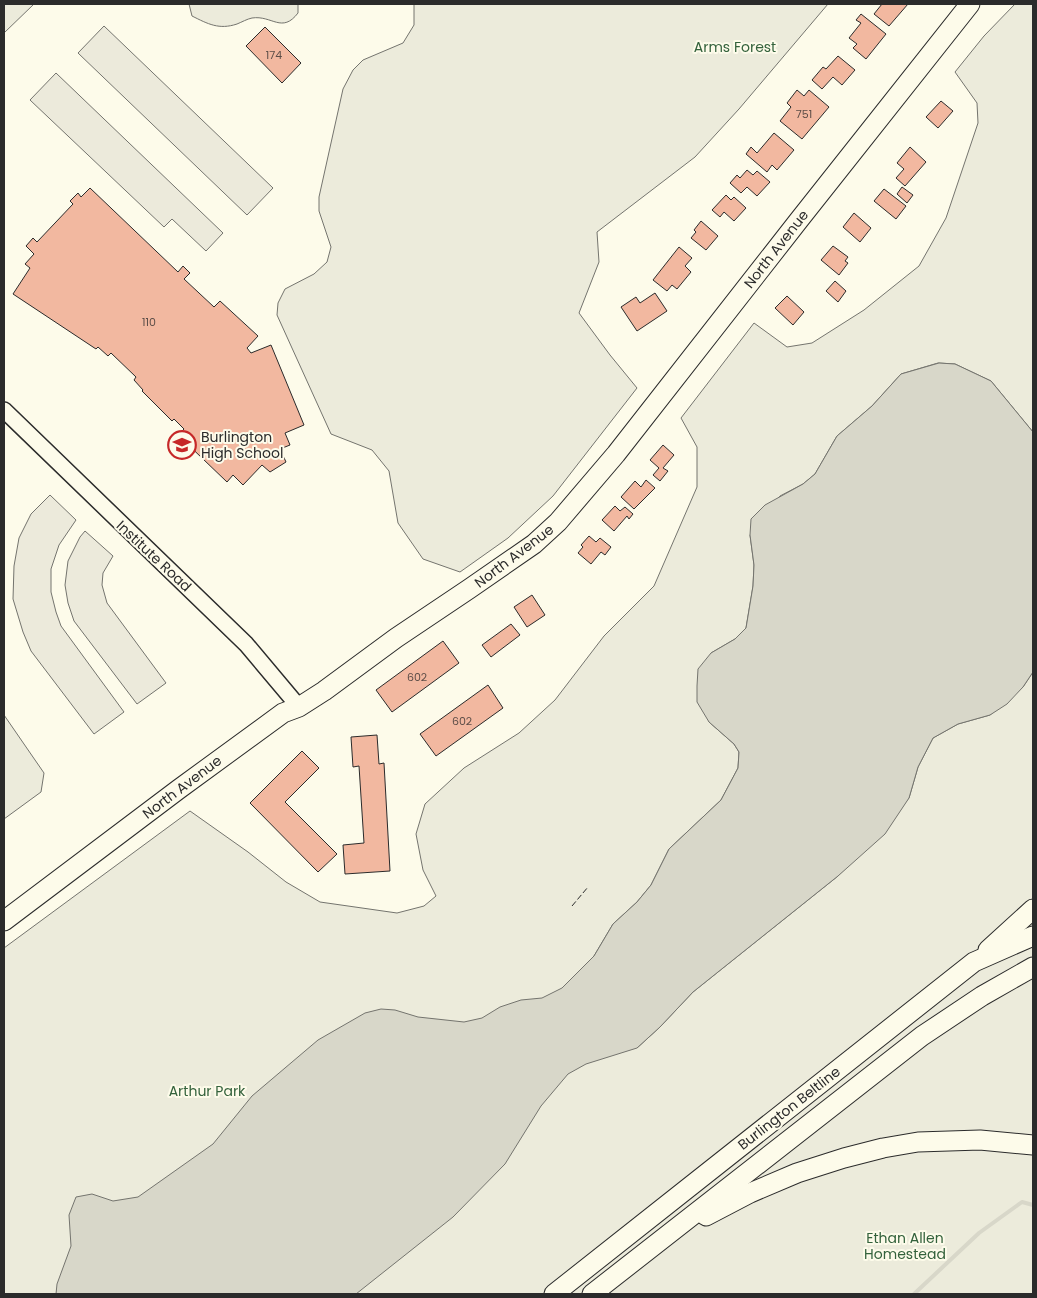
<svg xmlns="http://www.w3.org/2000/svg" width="1037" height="1298" font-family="Poppins,sans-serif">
<rect width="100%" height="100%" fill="#fdfbea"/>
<g fill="#ecebdb" stroke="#74746e">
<polygon points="4,4 34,4 4,33"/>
<path d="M189,4H298V13C282,34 272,15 252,18C247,19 242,22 237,24C219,30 208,24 192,16Z"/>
<polygon points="414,4 828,4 739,109 695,157 597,232 599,262 579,313 610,355 637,388 553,496 508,538 460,572 423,559 398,523 389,471 372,450 331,434 277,315 278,303 285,289 314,274 327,262 331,247 319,211 319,197 343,89 353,70 363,60 403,43 414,25"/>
<polygon points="1015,4 1033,4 1033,432 991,381 955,364 938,363 901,374 872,406 837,436 815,474 803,484 780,496 750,535 754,565 753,586 746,628 735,639 711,653 709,722 734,744 739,752 738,768 721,800 669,849 651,885 637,902 613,924 594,956 584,966 637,1048 660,1027 693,992 838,876 909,798 918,767 933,738 958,724 990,715 1023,687 1033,672 1033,1294 4,1294 4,948 190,811 248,852 286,882 320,902 397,913 424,906 436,896 423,870 416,834 425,804 464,768 519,733 555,700 604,636 654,586 697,487 697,447 681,418 754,323 787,347 812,343 864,310 919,266 946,218 978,123 977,103 955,72 984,36"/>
<polygon points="4,715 44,773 41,792 4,819"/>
</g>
<g fill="#eceadb" stroke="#74746e">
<polygon points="104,26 273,188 247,215 78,53"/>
<polygon points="56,73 223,233 206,251 172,219 164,227 30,100"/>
<polygon points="50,495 76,520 59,545 51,569 51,592 56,612 61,626 124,712 94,734 31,651 23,632 13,599 14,566 19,538 31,514"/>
<polygon points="85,531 113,556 103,573 102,585 107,603 166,683 137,704 74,621 68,603 65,585 68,561 80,537"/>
</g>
<polygon fill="#d8d7c9" stroke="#74746e" points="939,363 955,364 991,381 1033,432 1033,672 1023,687 1007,704 990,715 958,724 933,738 918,767 909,798 885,834 838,876 693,992 660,1027 637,1048 586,1064 568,1074 541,1106 505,1164 453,1217 356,1294 56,1294 57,1284 71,1246 69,1215 76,1197 92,1194 113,1201 138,1197 213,1144 252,1096 318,1040 365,1013 381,1009 395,1010 418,1017 464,1022 482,1018 500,1007 521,1000 542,998 562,988 594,956 613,924 637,902 651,885 669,849 721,800 738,768 739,752 734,744 709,722 697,702 697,686 698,669 711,653 735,639 746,628 753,586 754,565 750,535 751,519 765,505 803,484 815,474 837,436 872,406 901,374"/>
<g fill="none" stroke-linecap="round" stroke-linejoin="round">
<polyline stroke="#d8d7c9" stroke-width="4" points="914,1294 979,1233 1022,1202 1033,1205"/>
</g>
<g fill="#f2b8a0" stroke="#2b2b2b">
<polygon points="882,4 908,4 889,26 874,14"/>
<polygon points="861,14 886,34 866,59 853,48 857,44 849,38 861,23 856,20"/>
<polygon points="265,27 301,63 282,83 246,46"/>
<polygon points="838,56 855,70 842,85 833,77 822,89 812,80 823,67 826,69"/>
<polygon points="797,90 804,96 809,90 829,107 802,139 780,121 791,107 787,103"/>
<polygon points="941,101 953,111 938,128 926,117"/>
<polygon points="774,133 794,150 777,170 772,165 767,172 746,154 751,147 757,153"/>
<polygon points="910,147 926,162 905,186 896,178 904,169 897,163"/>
<polygon points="747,170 753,175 757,171 770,182 757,196 747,187 741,193 730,183 737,175 740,178"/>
<polygon points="902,187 913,195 907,203 897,194"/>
<polygon points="90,188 178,272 183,266 190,273 184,279 214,307 220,301 258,336 247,348 251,353 271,345 304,425 285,433 290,445 280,449 286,462 270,472 262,465 243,485 233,475 227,482 178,435 184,429 174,419 172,421 142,391 143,390 134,380 136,377 111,353 108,356 98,347 96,349 13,294 30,268 25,264 34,254 26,246 33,238 37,242 73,204 70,201 78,193 81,197"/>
<polygon points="884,189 906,206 896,219 874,201"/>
<polygon points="726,195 731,200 734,197 746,208 734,221 724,212 720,217 712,210"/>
<polygon points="854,213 871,228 860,242 843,227"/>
<polygon points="701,221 718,236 706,250 691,238 696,232 694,230"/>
<polygon points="833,246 848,257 845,261 848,263 839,275 821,260"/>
<polygon points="679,247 692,258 685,266 691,272 677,289 672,285 667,291 653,280"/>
<polygon points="835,281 846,291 838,302 826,291"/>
<polygon points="655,293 667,311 637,331 621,307 636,297 640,303"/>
<polygon points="787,296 804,312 793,325 775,308"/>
<polygon points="663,445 674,455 663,468 668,471 660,481 653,475 659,468 650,460"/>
<polygon points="646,480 655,488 634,509 621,497 635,481 641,487"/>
<polygon points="615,506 620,511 625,507 633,514 629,519 627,516 614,531 602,520"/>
<polygon points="589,536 596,542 600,538 611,547 605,555 601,552 591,564 578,553 583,547 581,545"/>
<polygon points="532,595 545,615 527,627 514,607"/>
<polygon points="511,624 520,635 491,657 482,645"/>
<polygon points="443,641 459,663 392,712 376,690"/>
<polygon points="488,685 503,708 436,756 420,734"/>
<polygon points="377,735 379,764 384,763 390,871 345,874 343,845 364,843 359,766 353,767 351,737"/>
<polygon points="302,751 319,768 285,802 337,854 318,872 250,803"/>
</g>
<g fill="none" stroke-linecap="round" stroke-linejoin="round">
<defs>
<polyline id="minor" points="4,410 246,644 299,707"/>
<g id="major">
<polyline points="4,921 179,789 283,713 299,707 324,691 396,638 469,589 534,544 558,522 616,454 799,220 970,4"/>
<polyline points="988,950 1033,909"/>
<polyline points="706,1216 750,1193 797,1173 844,1158 883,1148 918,1142 980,1140 1033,1145"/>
<polyline points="554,1294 974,962 1033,936"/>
<polyline points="592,1294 922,1036 982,996 1033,967"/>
</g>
</defs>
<use href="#minor" stroke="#2b2b2b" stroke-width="18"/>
<use href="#major" stroke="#2b2b2b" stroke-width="21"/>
<use href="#minor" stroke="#fdfbea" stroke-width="15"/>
<use href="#major" stroke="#fdfbea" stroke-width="19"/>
<polyline stroke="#2b2b2b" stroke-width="1" stroke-dasharray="6 2.5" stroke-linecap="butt" points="572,906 588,887"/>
</g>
<defs>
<symbol id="school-ring" viewBox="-11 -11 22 22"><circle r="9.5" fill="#fdfbea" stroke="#c62828" stroke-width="1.5"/><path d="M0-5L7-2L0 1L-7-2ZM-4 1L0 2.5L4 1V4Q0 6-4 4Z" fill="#c62828"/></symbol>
</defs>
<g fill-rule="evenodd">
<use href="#school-ring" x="166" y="429" width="32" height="32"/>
</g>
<g text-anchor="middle" stroke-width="4" stroke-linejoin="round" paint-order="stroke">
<g font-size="11" fill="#5d4e48">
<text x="274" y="59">174</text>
<text x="804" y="118">751</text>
<text x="149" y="326">110</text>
<text x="417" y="681">602</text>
<text x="462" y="725">602</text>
</g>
<g font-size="14" fill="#34623c" stroke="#fdfbea">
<text x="735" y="52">Arms Forest</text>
<text x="207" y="1096">Arthur Park</text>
<text x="905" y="1243">Ethan Allen<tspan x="905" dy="16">Homestead</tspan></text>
</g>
<g font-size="14" fill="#2b2b2b" stroke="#fdfbea">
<text transform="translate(776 249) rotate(-52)" y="5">North Avenue</text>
<text transform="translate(154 556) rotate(43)" y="5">Institute Road</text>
<text transform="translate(514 556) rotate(-37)" y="5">North Avenue</text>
<text transform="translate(182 787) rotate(-37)" y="5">North Avenue</text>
<text transform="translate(789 1108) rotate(-38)" y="5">Burlington Beltline</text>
</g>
<g font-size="14" fill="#2b2b2b" stroke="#fdfbea" text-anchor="start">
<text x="201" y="442">Burlington<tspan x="201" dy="16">High School</tspan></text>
</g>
</g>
<rect width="1037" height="1298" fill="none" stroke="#2b2b2b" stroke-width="10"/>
</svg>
